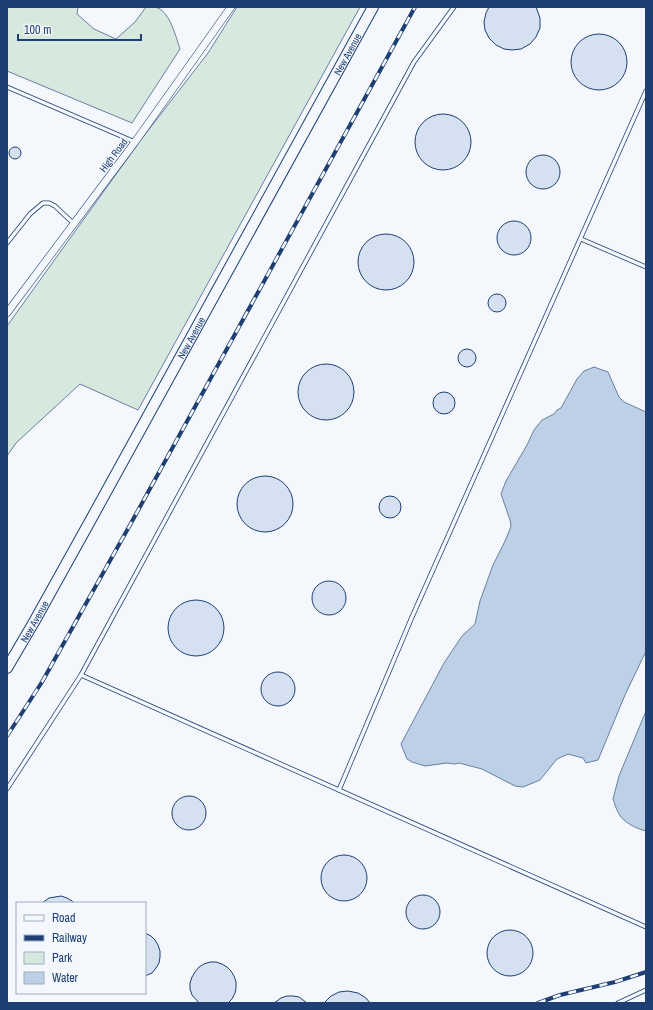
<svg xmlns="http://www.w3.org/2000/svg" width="653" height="1010" font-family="'Archivo Narrow',sans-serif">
<rect width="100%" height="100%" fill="#f4f7fb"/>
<g fill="#d7e8df" stroke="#687fa3">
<path d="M7,7H78L77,14L94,29L116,39L135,22L146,7C149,7 155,6 158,8C170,13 176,37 180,49L132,123L7,71Z"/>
<polygon points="237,7 360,7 138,410 80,384 16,443 7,456 7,326 140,141 208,53"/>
</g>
<g fill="#bed0e5" stroke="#687fa3">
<polygon points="594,367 608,372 619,397 624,402 646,412 646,651 625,695 598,760 586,763 583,758 568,754 557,759 540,780 523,787 515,786 482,769 459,763 455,764 447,763 425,766 412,762 407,759 401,744 444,663 462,636 475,624 480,601 493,565 506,539 511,526 510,520 501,494 506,481 527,445 534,430 542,420 554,414 557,410 561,408 577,379 584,371"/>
<path d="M646,711V831C638,829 629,825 623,819C618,815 615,805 613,799L619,776Z"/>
</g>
<g fill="#d5e0f0" stroke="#1d3f73">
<polygon points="489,7 536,7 540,18 540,28 536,37 530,44 521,49 512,50 504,49 496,45 489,38 485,30 484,22 486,13"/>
<circle cx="599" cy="62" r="28"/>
<circle cx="443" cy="142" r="28"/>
<circle cx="15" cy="153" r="6"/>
<circle cx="543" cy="172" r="17"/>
<circle cx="514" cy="238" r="17"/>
<circle cx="386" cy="262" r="28"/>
<circle cx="497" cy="303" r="9"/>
<circle cx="467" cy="358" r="9"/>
<circle cx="326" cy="392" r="28"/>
<circle cx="444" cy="403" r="11"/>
<circle cx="265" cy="504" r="28"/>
<circle cx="390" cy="507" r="11"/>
<circle cx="329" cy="598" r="17"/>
<circle cx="196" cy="628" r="28"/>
<circle cx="278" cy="689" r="17"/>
<circle cx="189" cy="813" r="17"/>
<circle cx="344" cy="878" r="23"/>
<circle cx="423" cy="912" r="17"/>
<polygon points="61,896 67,898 75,903 42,903 49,898"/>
<circle cx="510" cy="953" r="23"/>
<polygon points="145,933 151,936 155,940 158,945 160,951 160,957 159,963 156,968 152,973 145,976"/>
<polygon points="210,962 216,962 222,964 227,967 231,971 234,976 236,982 236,988 235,993 232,999 228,1003 199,1003 192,995 190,989 190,983 192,977 195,972 199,967 204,964"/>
<polygon points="348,991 358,993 366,998 370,1003 324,1003 331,996 339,992"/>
<polygon points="287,996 293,996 299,997 307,1003 274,1003 281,998"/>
</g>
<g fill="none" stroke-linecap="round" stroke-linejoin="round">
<defs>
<g id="service">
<polyline points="7,87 135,142"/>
<polyline points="581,239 646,267"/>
<polyline points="7,243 30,214 43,203 49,203 55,206 74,224"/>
<polyline points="81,675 646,927"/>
<polyline points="7,789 81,675 414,62 454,7"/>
<polyline points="339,790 412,617 646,91"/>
<polyline points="618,1003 646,990"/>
</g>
<polyline id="minor" points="7,313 135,142 231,7"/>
<g id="secondary">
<path id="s1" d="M7,668L34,622L89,523L373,7"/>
</g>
</defs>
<use href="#service" stroke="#1d3f73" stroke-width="5"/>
<use href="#minor" stroke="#1d3f73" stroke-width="8"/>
<use href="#secondary" stroke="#1d3f73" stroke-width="12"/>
<use href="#service" stroke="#f4f7fb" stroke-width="3.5"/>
<use href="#minor" stroke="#f4f7fb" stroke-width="7"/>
<use href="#secondary" stroke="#f4f7fb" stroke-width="10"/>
<defs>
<g id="rail">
<polyline points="7,736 42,682 130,525 415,7"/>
<polyline points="538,1003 560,995 615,982 646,972"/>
</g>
</defs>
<use href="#rail" stroke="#1d3f73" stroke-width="4"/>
<use href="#rail" stroke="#f4f7fb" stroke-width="2.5" stroke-dasharray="8" stroke-linecap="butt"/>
</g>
<g text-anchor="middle" stroke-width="3" stroke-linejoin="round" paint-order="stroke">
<g font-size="10" fill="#1d3f73" stroke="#f4f7fb">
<text dy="4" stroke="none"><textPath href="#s1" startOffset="702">New Avenue</textPath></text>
<text transform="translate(113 155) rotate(-53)" y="4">High Road</text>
<text dy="4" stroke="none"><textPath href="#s1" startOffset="378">New Avenue</textPath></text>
<text dy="4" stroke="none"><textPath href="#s1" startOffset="54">New Avenue</textPath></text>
</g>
</g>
<rect width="653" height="1010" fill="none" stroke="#1d3f73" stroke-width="16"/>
<rect x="16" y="902" width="130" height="92" fill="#f4f7fb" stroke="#9eadc5"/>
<rect x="24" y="915" width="20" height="6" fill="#f4f7fb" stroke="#9eadc5"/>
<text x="52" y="922" font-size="12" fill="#1d3f73">Road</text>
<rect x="24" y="935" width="20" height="6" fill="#1d3f73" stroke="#9eadc5"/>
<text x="52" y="942" font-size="12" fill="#1d3f73">Railway</text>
<rect x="24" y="952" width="20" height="12" fill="#d7e8df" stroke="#9eadc5"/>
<text x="52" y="962" font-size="12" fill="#1d3f73">Park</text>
<rect x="24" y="972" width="20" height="12" fill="#bed0e5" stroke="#9eadc5"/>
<text x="52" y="982" font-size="12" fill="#1d3f73">Water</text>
<path d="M18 34v6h123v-6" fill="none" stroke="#1d3f73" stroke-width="2"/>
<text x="24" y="34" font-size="12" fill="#1d3f73" stroke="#f4f7fb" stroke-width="3" paint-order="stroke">100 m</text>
</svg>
